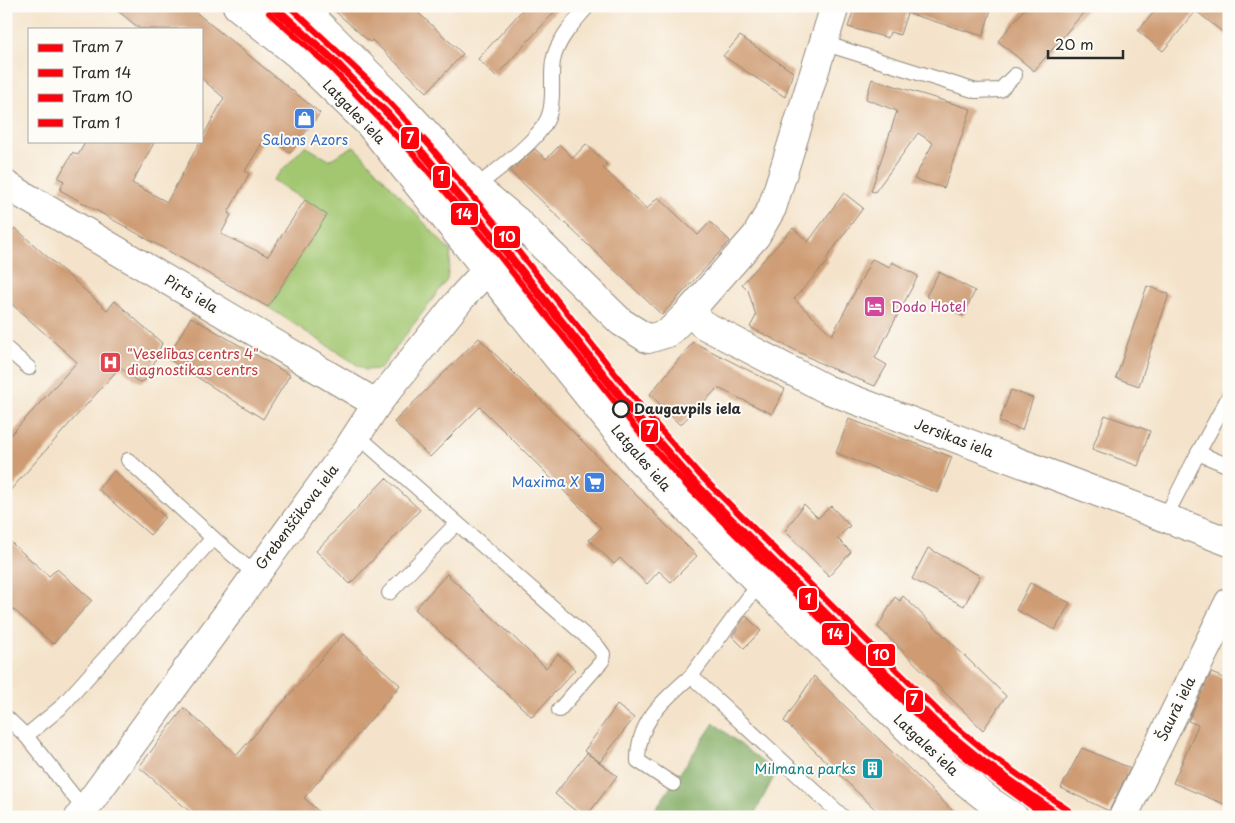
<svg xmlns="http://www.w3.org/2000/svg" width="1235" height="823" font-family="'Playpen Sans',sans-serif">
<rect width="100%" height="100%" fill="#fdfcf7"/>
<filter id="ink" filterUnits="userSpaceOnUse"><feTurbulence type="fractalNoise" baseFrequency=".02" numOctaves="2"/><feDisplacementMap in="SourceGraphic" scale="10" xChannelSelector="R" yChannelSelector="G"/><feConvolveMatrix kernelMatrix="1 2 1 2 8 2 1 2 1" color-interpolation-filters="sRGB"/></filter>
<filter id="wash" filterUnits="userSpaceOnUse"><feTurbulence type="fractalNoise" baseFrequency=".0096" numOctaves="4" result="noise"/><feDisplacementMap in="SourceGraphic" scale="20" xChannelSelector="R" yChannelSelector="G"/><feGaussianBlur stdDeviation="1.12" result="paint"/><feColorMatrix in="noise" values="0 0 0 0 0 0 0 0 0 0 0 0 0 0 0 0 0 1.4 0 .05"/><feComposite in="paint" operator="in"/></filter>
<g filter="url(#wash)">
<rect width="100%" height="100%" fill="#f4e3ca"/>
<polygon fill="#a3c771" stroke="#67794e" points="305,146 329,160 354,146 451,252 447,280 380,369 365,370 268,307 326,215 273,180"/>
<polygon fill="#82ac63" stroke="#566c47" points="714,723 776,773 755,813 759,817 650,817"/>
<g id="blocks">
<g fill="#ce9b73">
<polygon points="112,6 188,6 320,113 290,153 267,135 245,171 249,174 228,213 231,215 221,234 268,256 305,200 327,215 268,307 60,190 64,181 58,178 73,152 78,155 86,141 155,141 132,183 167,202 224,98 201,78 201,29 140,29"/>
<polygon points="329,6 411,6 463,54 427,92 372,40 370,42"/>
<polygon points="526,6 560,6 496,76 478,59"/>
<polygon points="855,6 992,6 983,36 907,13 900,35 890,32 888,38 848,27"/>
<polygon points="1027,6 1089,6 1034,71 998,41"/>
<polygon points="1159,6 1229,6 1229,37 1196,11 1163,51 1138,31"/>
<polygon points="740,36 793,72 785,97 723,56"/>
<polygon points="872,79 971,109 944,188 914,179 933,143 918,133 875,192 871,191 897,111 866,99"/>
<polygon points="586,144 607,164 603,168 647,209 658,197 698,235 710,222 730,241 662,315 510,171 535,149 546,159 560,145 573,158"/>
<polygon points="844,193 863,208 826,259 828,261 794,299 832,335 872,259 890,267 892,262 918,276 875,358 887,365 875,386 826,366 750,327 756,316 748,290 742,284 793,228 808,242"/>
<polygon points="15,228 107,310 115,301 162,343 148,378 142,382 137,381 120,367 6,495 6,440 77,362 6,299 6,238"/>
<polygon points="939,272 975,291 963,316 926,296"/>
<polygon points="1147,286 1169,294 1139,386 1116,378"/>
<polygon points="191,317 290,375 263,419 167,358"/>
<polygon points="479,338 697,556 671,582 659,571 647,584 620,558 614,564 589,540 601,528 480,407 430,457 394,422"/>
<polygon points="693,342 785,389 772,414 718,388 680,425 650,394"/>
<polygon points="1011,390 1033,398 1022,430 999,422"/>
<polygon points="1105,415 1150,431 1138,466 1092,449"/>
<polygon points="849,419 952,457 938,493 836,453"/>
<polygon points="114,471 165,517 150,535 98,489"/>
<polygon points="386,478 420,510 350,584 316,551"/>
<polygon points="804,504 818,518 831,506 850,526 837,538 851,552 829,576 785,531"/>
<polygon points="6,538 49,576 57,569 92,600 53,644 6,603"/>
<polygon points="928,548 980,576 964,606 912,579"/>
<polygon points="447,574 546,668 558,654 575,670 532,717 415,609"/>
<polygon points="1030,583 1070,603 1055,630 1016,610"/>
<polygon points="903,596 1006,696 983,730 878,627 895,597 900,601"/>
<polygon points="746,616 761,631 744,648 732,636"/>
<polygon points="343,634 400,685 304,798 325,817 196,817 139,767 184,708 237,755"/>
<polygon points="1211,673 1229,680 1229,806 1173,783 1198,725 1188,721"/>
<polygon points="814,676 959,817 883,817 784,721"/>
<polygon points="617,705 634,718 600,762 584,751"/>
<polygon points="1082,748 1130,768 1109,811 1061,788"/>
<polygon points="587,753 617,776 586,817 583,817 555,794"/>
</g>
</g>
</g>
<g filter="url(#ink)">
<use href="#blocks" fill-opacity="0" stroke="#90877a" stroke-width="1"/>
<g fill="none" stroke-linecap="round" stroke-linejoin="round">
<defs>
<g id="lane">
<polyline points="823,43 976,91 1000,90 1015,75"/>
<path d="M476,187C496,170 541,140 549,115C555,98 550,79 553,61C557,40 574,22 588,6"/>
<polyline points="6,348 29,368"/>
<polyline points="357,435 598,647 603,654 602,661 559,710"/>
<polyline points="1198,453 1229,396"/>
<polyline points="128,460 213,538"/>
<polyline points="1165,518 1198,453 1229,466"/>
<polyline points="761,585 749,597 691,676 843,817"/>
<polyline points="389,593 456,524"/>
<polyline points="6,717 26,736 84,809"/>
<polyline points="26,736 60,708 213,538 255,574"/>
<path d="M673,784L638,761C637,721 664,700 691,676"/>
</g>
<g id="street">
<polyline points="6,185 377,404"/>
<polyline points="689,312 756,236 772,208 835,6"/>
<polyline points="79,817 349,447 377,404 462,297 486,271 517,221"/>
<polyline points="1123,817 1229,602"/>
</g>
<g id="secondary">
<polyline points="237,6 297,54 369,124 640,460 761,585 948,768 991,802 1014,817"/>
<polyline points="301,6 398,103 476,187 517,221 621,322 648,339 668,333 689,312 704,325 826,389 1229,542"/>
</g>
</defs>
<use href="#lane" stroke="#90877a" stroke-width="16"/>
<use href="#street" stroke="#90877a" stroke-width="30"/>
<use href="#secondary" stroke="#90877a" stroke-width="30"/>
<use href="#lane" stroke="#fff" stroke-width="14"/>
<use href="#street" stroke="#fff" stroke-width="28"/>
<use href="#secondary" stroke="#fff" stroke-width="28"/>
<defs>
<polyline id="tram-1" points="275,6 337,62 423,152 504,247 644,424 694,481 936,722 985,762 1063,817"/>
<polyline id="tram-2" points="269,13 331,68 417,158 497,253 637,430 688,487 930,728 980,769 1047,817"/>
<polyline id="tram-3" points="289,6 373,85 430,146 511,242 651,419 700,475 942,715 990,755 1068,810"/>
<polyline id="tram-4" points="270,6 325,54 388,113 503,250 625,405 692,483 935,725 983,767 1044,810"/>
</defs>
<use href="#tram-1" stroke="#fdfcf7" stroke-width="10"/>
<use href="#tram-2" stroke="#fdfcf7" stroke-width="10"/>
<use href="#tram-3" stroke="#fdfcf7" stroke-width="10"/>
<use href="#tram-4" stroke="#fdfcf7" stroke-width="10"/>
<use href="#tram-1" stroke="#ff000c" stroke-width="6"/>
<use href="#tram-2" stroke="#ff000c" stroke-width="6"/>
<use href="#tram-3" stroke="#ff000c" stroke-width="6"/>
<use href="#tram-4" stroke="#ff000c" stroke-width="6"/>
</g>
</g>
<defs>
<symbol id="shop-square" viewBox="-11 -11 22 22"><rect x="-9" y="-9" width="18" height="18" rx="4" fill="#3f7fe0" stroke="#fdfcf7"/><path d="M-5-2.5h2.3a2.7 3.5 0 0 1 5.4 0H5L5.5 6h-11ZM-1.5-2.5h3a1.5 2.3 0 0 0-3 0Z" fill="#fff"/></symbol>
<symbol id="hotel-square" viewBox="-11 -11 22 22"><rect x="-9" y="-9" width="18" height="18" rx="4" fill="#d1479c" stroke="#fdfcf7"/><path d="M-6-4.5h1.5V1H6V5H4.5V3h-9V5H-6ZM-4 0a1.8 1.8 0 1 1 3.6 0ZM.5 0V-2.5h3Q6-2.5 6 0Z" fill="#fff"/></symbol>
<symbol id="hospital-square" viewBox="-11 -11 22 22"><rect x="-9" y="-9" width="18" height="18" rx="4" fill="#e0444e" stroke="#fdfcf7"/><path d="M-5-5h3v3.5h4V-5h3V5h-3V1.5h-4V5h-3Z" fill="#fff"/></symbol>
<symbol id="supermarket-square" viewBox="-11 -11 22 22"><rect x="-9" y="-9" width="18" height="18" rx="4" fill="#3f7fe0" stroke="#fdfcf7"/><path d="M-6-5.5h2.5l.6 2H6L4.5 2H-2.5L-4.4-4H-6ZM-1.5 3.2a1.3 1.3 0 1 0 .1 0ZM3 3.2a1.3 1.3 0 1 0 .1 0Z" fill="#fff"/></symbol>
<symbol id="building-square" viewBox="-11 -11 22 22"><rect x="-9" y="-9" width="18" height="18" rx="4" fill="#0f9aa8" stroke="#fdfcf7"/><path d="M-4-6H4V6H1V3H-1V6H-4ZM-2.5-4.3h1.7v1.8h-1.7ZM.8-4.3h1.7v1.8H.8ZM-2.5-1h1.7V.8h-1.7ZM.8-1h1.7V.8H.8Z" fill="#fff"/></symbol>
</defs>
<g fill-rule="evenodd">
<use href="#shop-square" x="292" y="106" width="25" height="25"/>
<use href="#hotel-square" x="862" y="294" width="25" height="25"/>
<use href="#hospital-square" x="98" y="350" width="25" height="25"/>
<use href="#supermarket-square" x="582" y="470" width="25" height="25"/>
<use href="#building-square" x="860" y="756" width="25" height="25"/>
</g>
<circle fill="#fdfcf7" stroke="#2b2b2b" stroke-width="2.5" cx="621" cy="409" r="8"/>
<g text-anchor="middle" stroke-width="4" stroke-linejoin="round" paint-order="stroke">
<g font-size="14" fill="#2b2b2b" stroke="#fdfcf7">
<text transform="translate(354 112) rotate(46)" y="5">Latgales iela</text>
<text transform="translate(191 294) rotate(31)" y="5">Pirts iela</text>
<text transform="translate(954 438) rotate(21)" y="5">Jersikas iela</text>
<text transform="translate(641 458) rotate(49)" y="5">Latgales iela</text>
<text transform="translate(297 517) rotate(-53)" y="5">Grebenščikova iela</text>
<text transform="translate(1176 709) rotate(-64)" y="5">Šaurā iela</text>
<text transform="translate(926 745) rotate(43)" y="5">Latgales iela</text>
</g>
<g font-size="14" fill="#366cbe" stroke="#fdfcf7">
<text x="305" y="145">Salons Azors</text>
<text x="579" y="487" text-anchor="end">Maxima X</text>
</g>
<g font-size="14" fill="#b23c85" stroke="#fdfcf7" text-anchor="start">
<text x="891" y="312">Dodo Hotel</text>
</g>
<g font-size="14" fill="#be3a42" stroke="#fdfcf7" text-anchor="start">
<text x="127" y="359">"Veselības centrs 4"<tspan x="127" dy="16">diagnostikas centrs</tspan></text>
</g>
<g font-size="14" font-weight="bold" fill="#2b2b2b" stroke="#fdfcf7" text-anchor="start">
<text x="634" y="414">Daugavpils iela</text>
</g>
<g font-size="14" fill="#0d838f" stroke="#fdfcf7" text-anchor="end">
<text x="856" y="774">Milmana parks</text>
</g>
</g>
<g stroke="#fdfcf7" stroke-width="2">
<rect x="400" y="126" width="20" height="24" rx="5" fill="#ff000c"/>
<rect x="432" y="165" width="19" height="24" rx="5" fill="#ff000c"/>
<rect x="450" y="202" width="29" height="24" rx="5" fill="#ff000c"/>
<rect x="493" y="225" width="28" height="24" rx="5" fill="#ff000c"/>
<rect x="640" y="419" width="19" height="24" rx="5" fill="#ff000c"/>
<rect x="798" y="587" width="20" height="24" rx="5" fill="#ff000c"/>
<rect x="821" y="622" width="29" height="24" rx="5" fill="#ff000c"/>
<rect x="867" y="643" width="29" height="24" rx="5" fill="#ff000c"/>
<rect x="905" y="689" width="19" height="24" rx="5" fill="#ff000c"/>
</g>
<g font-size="14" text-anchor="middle" font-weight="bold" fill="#fff">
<text x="410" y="143">7</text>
<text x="441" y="181">1</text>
<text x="464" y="219">14</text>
<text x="507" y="242">10</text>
<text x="650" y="435">7</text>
<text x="808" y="604">1</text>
<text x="835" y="639">14</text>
<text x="881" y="660">10</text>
<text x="914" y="705">7</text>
</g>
<rect width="1235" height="823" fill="none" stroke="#fdfcf7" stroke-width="25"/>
<rect x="28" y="28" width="175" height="115" fill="#fdfcf7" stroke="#a9a8a5"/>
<rect x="38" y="44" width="25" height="8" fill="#ff000c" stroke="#a9a8a5"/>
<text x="72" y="52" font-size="15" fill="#2b2b2b">Tram 7</text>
<rect x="38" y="69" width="25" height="8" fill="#ff000c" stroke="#a9a8a5"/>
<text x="72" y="78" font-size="15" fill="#2b2b2b">Tram 14</text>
<rect x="38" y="94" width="25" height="8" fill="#ff000c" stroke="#a9a8a5"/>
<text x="72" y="102" font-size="15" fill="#2b2b2b">Tram 10</text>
<rect x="38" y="119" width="25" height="8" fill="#ff000c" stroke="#a9a8a5"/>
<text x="72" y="128" font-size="15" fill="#2b2b2b">Tram 1</text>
<path d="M1048 50v8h75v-8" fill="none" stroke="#2b2b2b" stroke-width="2.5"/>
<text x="1055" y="50" font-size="15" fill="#2b2b2b" stroke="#fdfcf7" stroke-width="4" paint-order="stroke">20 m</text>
</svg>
